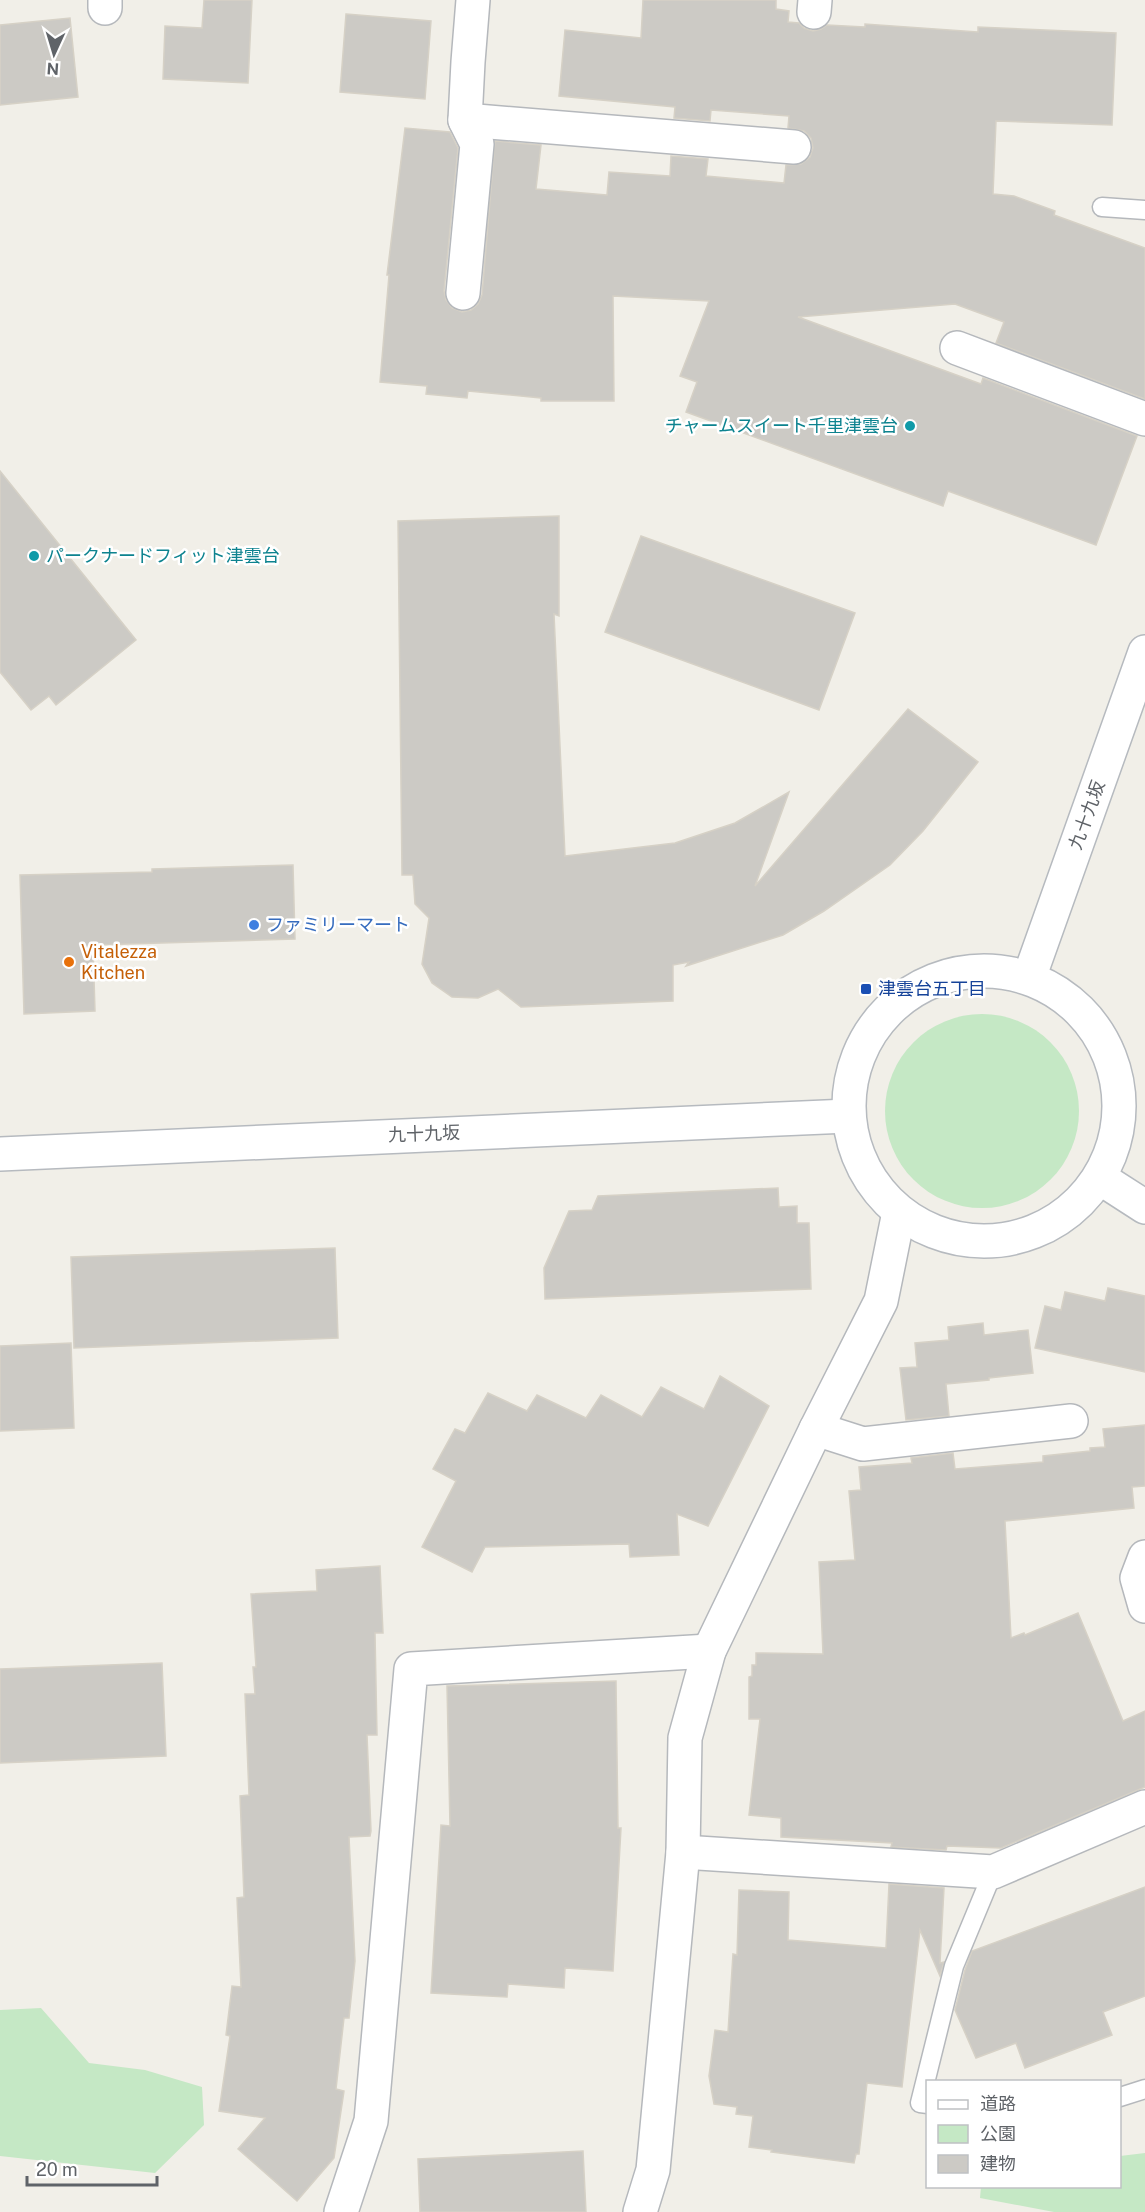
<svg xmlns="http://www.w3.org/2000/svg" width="1145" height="2212" font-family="'Public Sans','Noto Sans JP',sans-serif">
<rect width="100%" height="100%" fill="#f1efe8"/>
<g fill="#c5e8c5">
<circle cx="982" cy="1111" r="97"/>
<polygon points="41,2008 89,2063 145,2070 202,2087 204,2125 155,2173 0,2156 0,2010"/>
<polygon points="1145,2153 1145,2212 1054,2212 980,2198 981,2187 1120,2186 1120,2156"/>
</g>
<g fill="#cccac5" stroke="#d6d1c6" stroke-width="1.5">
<polygon points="204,0 252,0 248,83 163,79 165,26 202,28"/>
<polygon points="643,0 776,0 776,9 789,11 788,22 799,23 804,28 813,31 821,29 827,25 865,27 865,24 978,32 978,27 1116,33 1112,125 996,121 993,194 1014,196 1055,211 1054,215 1145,248 1145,399 996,343 1004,322 955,304 798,317 981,384 983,378 1137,436 1096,545 948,491 943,506 686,412 697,382 680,376 709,301 613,296 614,401 541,401 541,398 468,391 467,398 426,394 427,386 380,382 389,275 387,275 405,128 450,132 458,148 444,291 446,300 452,308 462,312 471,310 478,304 482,295 495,141 541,145 536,189 607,195 609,172 670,176 671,156 708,159 706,176 784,183 786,165 801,164 810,157 813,148 811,138 804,131 788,128 789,116 711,110 710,121 674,118 675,107 559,96 565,30 641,38"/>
<polygon points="346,14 431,21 425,99 340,92"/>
<polygon points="70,18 78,97 0,105 0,25"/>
<polygon points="0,471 136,640 56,705 49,696 31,710 0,672"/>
<polygon points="559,516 559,616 554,614 565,856 675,843 735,823 789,792 755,886 908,709 978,762 923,831 890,865 824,911 783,935 686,966 689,962 673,965 673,1001 521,1007 498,989 478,998 452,997 432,983 422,964 429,918 415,904 413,875 402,875 398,521"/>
<polygon points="641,536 855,613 819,710 605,632"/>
<polygon points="293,865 295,939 93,945 95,1011 24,1014 20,875 152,872 152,869"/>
<polygon points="778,1188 779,1207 797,1206 797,1223 809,1223 811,1289 545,1299 544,1268 569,1211 592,1210 598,1196"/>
<polygon points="335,1248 338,1338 74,1348 71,1257"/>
<polygon points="1108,1288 1145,1296 1145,1372 1035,1348 1045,1306 1061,1310 1065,1292 1105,1301"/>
<polygon points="983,1323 984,1335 1028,1330 1033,1373 989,1378 989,1380 946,1384 949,1416 906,1420 900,1368 917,1367 915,1343 949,1340 948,1327"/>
<polygon points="71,1343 74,1428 0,1431 0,1346"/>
<polygon points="720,1376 769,1406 708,1526 677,1514 679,1555 630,1557 629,1544 485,1547 472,1572 422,1547 456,1481 433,1469 455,1429 465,1433 488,1393 527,1411 537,1395 586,1418 601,1395 642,1417 661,1387 704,1409"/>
<polygon points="1145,1425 1145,1486 1132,1487 1134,1508 1005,1521 1011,1638 1024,1633 1025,1635 1078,1613 1123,1721 1145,1711 1145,1787 1001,1848 947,1846 946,1850 891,1847 892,1843 781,1837 781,1818 749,1815 760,1719 749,1719 749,1677 752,1676 752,1665 756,1665 756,1653 823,1654 819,1562 855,1560 849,1491 861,1490 859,1467 912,1463 911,1458 953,1453 955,1469 1043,1462 1043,1456 1090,1451 1090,1448 1105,1447 1103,1429"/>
<polygon points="380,1566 383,1633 375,1633 377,1735 367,1735 371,1831 370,1836 349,1837 355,1961 349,2018 344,2018 336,2089 344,2091 334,2158 297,2201 238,2149 265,2118 219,2111 230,2036 226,2035 232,1986 241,1987 237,1898 244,1897 240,1796 249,1795 245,1694 255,1694 253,1667 256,1667 251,1594 317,1591 316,1570"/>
<polygon points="162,1663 166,1756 0,1763 0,1669"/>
<polygon points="616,1681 618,1828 621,1828 613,1971 565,1968 564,1988 508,1984 507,1997 431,1993 441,1825 450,1826 447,1686"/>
<polygon points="889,1884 944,1888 940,1963 944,1962 940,1976 920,1930 902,2087 867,2083 859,2154 856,2154 854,2163 771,2152 772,2150 749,2147 753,2116 736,2114 737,2107 714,2104 709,2076 715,2030 728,2032 733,1954 737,1955 739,1890 789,1892 788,1940 886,1948"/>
<polygon points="1145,1887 1145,1996 1103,2012 1112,2035 1025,2068 1016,2043 976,2058 955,2010 965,1970 972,1951"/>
<polygon points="583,2151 586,2212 420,2212 418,2159"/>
</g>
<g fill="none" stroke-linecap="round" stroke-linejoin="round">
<defs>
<g id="lane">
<polyline points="1102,207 1145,210"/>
<polyline points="1120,2097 1145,2089"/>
<polyline points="928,2104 920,2103 954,1966 993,1872"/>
</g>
<g id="street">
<polyline points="105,8 105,0"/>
<polyline points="814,12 815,0"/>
<polyline points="465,120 794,147"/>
<polyline points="463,293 477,144 465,120 468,62 473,0"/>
<polyline points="957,348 1145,419"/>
<polyline points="816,1429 863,1444 1071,1421"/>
<polyline points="1145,1557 1137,1578 1145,1606"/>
<polyline points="683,1852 993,1872 1145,1807"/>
<polyline points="341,2212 371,2121 411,1669 709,1651"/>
<polyline points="640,2212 653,2170 683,1852 685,1738 709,1651 816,1429 881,1301 899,1212"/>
</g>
<g id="secondary">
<circle cx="984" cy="1106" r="135"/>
<polyline points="1029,978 1145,652"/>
<polyline points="0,1154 848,1116"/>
<polyline points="1100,1178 1145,1207"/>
</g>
</defs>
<use href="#lane" stroke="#b5b8bc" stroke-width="21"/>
<use href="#street" stroke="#b5b8bc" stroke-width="36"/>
<use href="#secondary" stroke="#b6babf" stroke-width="36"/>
<use href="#lane" stroke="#fff" stroke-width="18"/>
<use href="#street" stroke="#fff" stroke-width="33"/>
<use href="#secondary" stroke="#fff" stroke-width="33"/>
</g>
<g fill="#0f9aa8" stroke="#fff" stroke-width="2">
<circle cx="910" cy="426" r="6"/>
<circle cx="34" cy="556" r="6"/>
</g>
<circle fill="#3f7fe0" stroke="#fff" stroke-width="2" cx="254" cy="925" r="6"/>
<circle fill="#e8710a" stroke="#fff" stroke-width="2" cx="69" cy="962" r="6"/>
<rect fill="#1a4fb4" stroke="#fff" stroke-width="2" x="860" y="983" width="12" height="12" rx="3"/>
<g text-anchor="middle" stroke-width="5" stroke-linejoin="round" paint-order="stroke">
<g font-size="18" fill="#0d838f" stroke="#fff" text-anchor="end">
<text x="898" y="432">チャームスイート千里津雲台</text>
<text x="46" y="562" text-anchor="start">パークナードフィット津雲台</text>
</g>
<g font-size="18" fill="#5f6368" stroke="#fff">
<text transform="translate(1087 815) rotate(-70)" y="6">九十九坂</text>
<text transform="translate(424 1134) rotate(-2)" y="6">九十九坂</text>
</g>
<g font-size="18" fill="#366cbe" stroke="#fff" text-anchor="start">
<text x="266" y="931">ファミリーマート</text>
</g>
<g font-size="18" fill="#c56008" stroke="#fff" text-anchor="start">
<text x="81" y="958">Vitalezza<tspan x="81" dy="21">Kitchen</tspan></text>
</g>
<g font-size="18" fill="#164399" stroke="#fff" text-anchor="start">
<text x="878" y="995">津雲台五丁目</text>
</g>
</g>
<rect x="926" y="2080" width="195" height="108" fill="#ffffff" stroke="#bfc1c3" stroke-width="1.5"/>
<rect x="938" y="2100" width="30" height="9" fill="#ffffff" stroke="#bfc1c3" stroke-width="1.5"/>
<text x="980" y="2110" font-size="18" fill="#5f6368">道路</text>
<rect x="938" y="2125" width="30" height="18" fill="#c5e8c5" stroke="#bfc1c3" stroke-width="1.5"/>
<text x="980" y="2140" font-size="18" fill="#5f6368">公園</text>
<rect x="938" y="2155" width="30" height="18" fill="#cccac5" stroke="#bfc1c3" stroke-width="1.5"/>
<text x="980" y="2170" font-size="18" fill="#5f6368">建物</text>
<g transform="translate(54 54) rotate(184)" stroke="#ffffff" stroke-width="4.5" paint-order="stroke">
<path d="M0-4.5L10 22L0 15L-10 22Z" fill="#5f6368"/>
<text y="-9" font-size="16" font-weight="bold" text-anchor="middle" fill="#5f6368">N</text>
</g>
<path d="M27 2176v9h130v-9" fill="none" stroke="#5f6368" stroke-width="3"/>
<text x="36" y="2176" font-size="18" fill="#5f6368" stroke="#ffffff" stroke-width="4.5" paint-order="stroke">20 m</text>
</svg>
